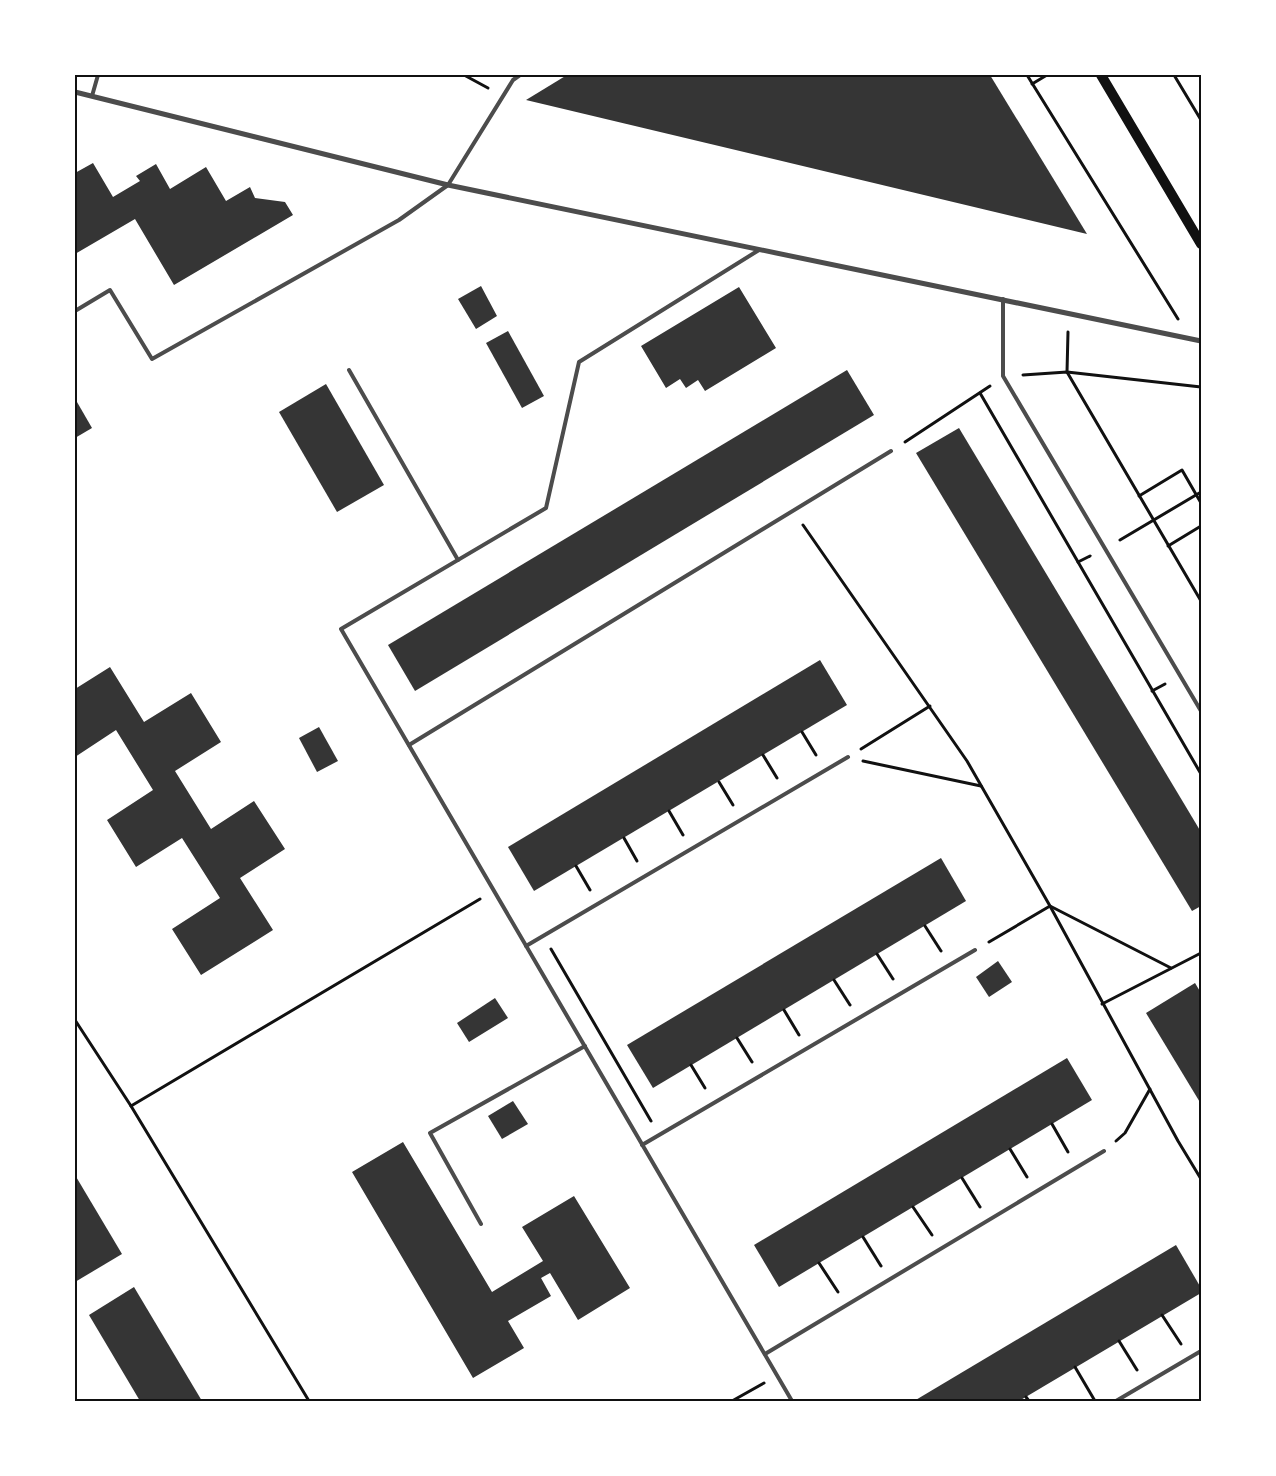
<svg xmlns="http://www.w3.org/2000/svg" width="1276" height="1476" font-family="Raleway,sans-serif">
<rect width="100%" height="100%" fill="#fff"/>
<g fill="#353535">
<polygon points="567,75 990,75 1087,234 526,100"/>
<polygon points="93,163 113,197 140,181 136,176 156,164 170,189 206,167 226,201 250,187 255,198 285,202 293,215 174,285 135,219 75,254 75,173"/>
<polygon points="481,286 497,316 476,329 458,299"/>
<polygon points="739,287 776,348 705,391 698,380 686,388 680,379 666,388 641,346"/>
<polygon points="508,331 544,396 522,408 486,343"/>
<polygon points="847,370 874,415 415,691 388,645"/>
<polygon points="326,384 384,485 337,512 279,412"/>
<polygon points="77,402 92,428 75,438 75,403"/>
<polygon points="959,428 1201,832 1201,906 1192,911 916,453"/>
<polygon points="820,660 847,705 534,891 508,847"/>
<polygon points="110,667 144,722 191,693 221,742 175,771 211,829 254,801 285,849 240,878 273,930 201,975 172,929 220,898 182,838 136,867 107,820 153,790 116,730 75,757 75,689"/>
<polygon points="319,727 338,761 317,772 299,738"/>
<polygon points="941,858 966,901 653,1088 627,1045"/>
<polygon points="998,961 1012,982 989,997 976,977"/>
<polygon points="1195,983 1201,993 1201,1104 1146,1013"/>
<polygon points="495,998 508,1018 469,1042 457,1023"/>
<polygon points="1067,1058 1092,1100 779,1287 754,1245"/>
<polygon points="513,1101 528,1124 502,1139 488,1116"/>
<polygon points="403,1142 492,1292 543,1261 522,1227 574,1196 630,1288 578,1320 550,1273 541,1278 551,1296 508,1321 524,1348 473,1378 352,1172"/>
<polygon points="75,1175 122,1254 75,1282"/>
<polygon points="1176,1245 1201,1288 1201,1293 1019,1401 914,1401"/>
<polygon points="134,1287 202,1401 140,1401 89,1315"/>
</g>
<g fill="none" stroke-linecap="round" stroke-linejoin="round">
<g stroke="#111" stroke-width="3">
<polyline points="464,75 488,88"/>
<polyline points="1027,75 1178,319"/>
<polyline points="1174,75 1201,120"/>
<polyline points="1032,84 1047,75"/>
<polyline points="1068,332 1067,372 1201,601"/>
<polyline points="1023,375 1067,372 1201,387"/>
<polyline points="980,393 1201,774"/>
<polyline points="905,442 990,386"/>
<polyline points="1139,496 1182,470 1201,503"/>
<polyline points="803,525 967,761 1050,906 1178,1141 1201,1179"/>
<polyline points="1120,540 1201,492"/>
<polyline points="1168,546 1201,526"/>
<polyline points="1078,562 1090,556"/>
<polyline points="1152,691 1165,684"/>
<polyline points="802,732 816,755"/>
<polyline points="861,749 930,706"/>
<polyline points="763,755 777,778"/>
<polyline points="863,761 981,786"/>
<polyline points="719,782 733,805"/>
<polyline points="669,811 683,835"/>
<polyline points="624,838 637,861"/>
<polyline points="576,866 590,890"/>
<polyline points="925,926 941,951"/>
<polyline points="989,942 1050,906 1171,968"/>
<polyline points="551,949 651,1121"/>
<polyline points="877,954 893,979"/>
<polyline points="834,980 850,1005"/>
<polyline points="1102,1004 1201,953"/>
<polyline points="784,1010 799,1035"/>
<polyline points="75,1020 131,1106 480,899"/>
<polyline points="737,1038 752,1062"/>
<polyline points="691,1065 705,1088"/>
<polyline points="131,1106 309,1401"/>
<polyline points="1052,1124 1068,1152"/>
<polyline points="1116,1141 1125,1133 1150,1089"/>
<polyline points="1010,1149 1027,1177"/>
<polyline points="962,1178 980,1207"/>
<polyline points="913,1207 932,1235"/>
<polyline points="863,1237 881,1266"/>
<polyline points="819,1263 838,1292"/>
<polyline points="1162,1315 1181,1344"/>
<polyline points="1119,1341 1137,1370"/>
<polyline points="1075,1367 1095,1401"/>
<polyline points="1026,1397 1029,1401"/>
<polyline points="732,1401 764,1383"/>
</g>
<g stroke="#4c4c4c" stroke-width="4">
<polyline points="92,96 98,75"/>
<polyline points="759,250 579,362 546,508 341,629 792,1401"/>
<polyline points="1003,299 1003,376 1201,711"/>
<polyline points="75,311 110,290 152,359 399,220 448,185 513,80 520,75"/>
<polyline points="349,370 458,560"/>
<polyline points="409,745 891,451"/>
<polyline points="526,946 848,757"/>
<polyline points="642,1145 975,950"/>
<polyline points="481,1224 430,1133 585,1046"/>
<polyline points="765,1354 1104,1151"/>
<polyline points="1116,1401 1201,1351"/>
</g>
<polyline stroke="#4c4c4c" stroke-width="5" points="75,92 448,185 1201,341"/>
<polyline stroke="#111" stroke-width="10" points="1101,75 1201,244"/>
</g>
<rect width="1276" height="1476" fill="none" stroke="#ffffff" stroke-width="152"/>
<rect x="76" y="76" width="1124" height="1324" fill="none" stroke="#111" stroke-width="2"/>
</svg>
